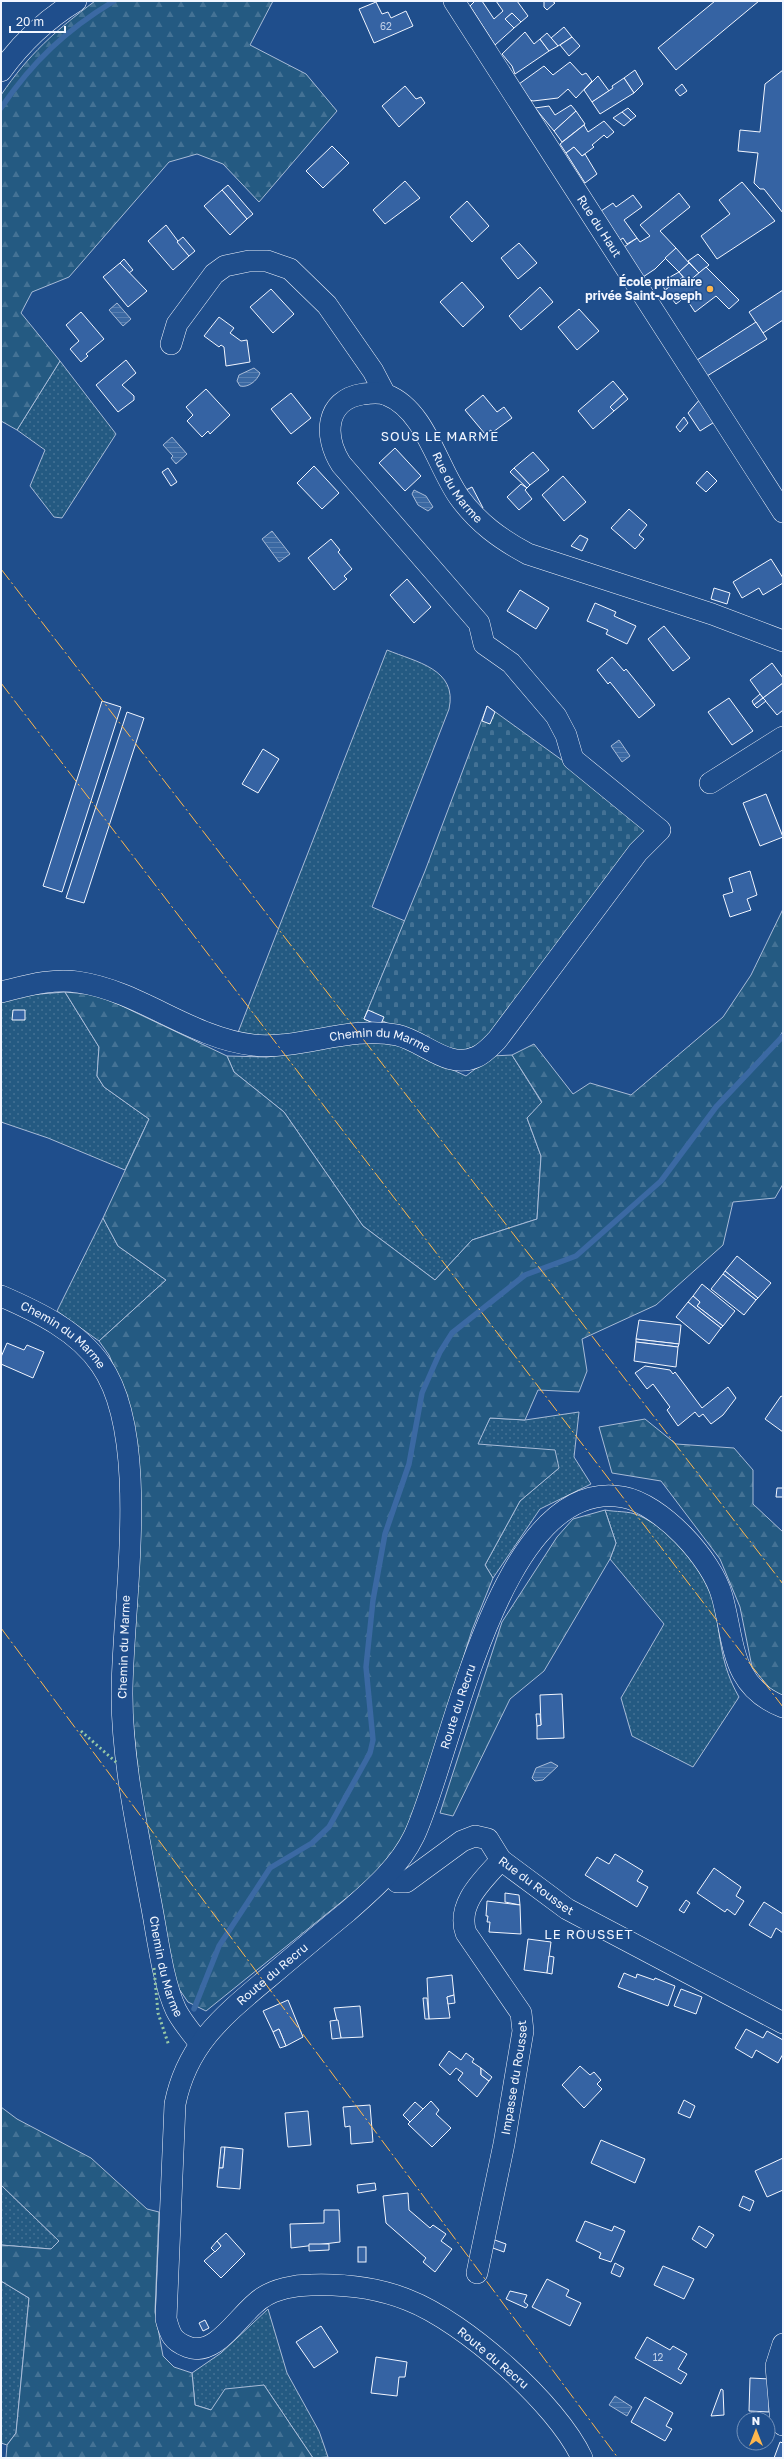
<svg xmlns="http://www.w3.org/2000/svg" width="784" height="2459" font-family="'Golos Text',sans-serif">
<defs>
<pattern id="grass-dots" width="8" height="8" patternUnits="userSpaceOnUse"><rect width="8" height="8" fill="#245a82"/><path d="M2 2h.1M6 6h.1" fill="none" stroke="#447295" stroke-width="1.8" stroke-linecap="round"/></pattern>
<pattern id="forest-firs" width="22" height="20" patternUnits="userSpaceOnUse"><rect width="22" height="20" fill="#245a82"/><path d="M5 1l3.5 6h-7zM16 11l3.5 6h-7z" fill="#447295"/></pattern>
<pattern id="cemetery-stones" width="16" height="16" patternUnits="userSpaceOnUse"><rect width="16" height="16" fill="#245a82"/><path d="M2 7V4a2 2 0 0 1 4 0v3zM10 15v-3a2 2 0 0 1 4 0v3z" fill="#447295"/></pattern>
<pattern id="water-rules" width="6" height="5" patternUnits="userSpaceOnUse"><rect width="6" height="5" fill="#3b69a3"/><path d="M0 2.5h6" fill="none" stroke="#587fb1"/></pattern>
</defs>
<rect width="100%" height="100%" fill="#1f4e8c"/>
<g fill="url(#grass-dots)" stroke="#a8bbd7">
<polygon points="60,361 116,434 62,518 54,517 30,486 45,450 17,430"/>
<path d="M387,650C416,662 458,669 449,709L372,907L405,921L364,1019L383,1021L397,1028L278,1040L237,1035Z"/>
<polygon points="65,992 99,1047 97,1076 104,1087 149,1119 125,1170 48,1138 1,1122 1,1000 14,996"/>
<polygon points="370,1041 393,1042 466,1076 492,1056 512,1055 542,1103 527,1118 541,1156 537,1219 472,1240 435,1280 363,1226 284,1112 234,1072 227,1056 267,1057"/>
<polygon points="103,1218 118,1246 166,1280 99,1341 57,1311"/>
<polygon points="579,1412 574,1457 591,1484 540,1509 493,1578 485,1565 520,1501 559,1468 477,1444 490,1418 525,1420"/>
<path d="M605,1510C615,1512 629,1511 638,1515C670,1529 707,1568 714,1603C721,1638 720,1664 739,1697L693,1767L632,1736L621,1698L664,1624L610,1559L616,1543Z"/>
<polygon points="1,2185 59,2241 51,2249 1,2245"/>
<polygon points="1,2281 29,2298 16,2433 7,2445 1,2443"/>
<polygon points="268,2309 287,2373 319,2431 328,2457 313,2458 264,2385 211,2410 195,2405 192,2373 221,2353"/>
</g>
<g fill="url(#forest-firs)" stroke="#a8bbd7">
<path d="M95,1H273L250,45L306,74L337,111L259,202L223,164L197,154L169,162L69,277L32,292L21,313L60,361L17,430L1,421V95C29,54 55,31 95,1Z"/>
<polygon points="783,909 783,1031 779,1038 783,1042 783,1184 775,1198 733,1202 723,1245 656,1305 582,1339 587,1371 579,1392 538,1390 525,1420 490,1418 478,1444 555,1450 559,1468 520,1501 485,1565 493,1578 472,1630 416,1808 394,1855 365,1883 206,2011 188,2002 175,1983 142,1809 130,1695 126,1395 109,1355 99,1341 166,1280 118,1246 103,1218 149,1119 104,1087 97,1076 99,1047 65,992 99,995 227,1056 234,1072 284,1112 363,1226 435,1280 472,1240 537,1219 541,1156 527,1118 542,1102 512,1055 534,1044 573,1094 590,1083 631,1095 723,1017 751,975"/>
<polygon points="645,1419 676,1444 734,1448 753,1470 753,1504 783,1532 783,1699 778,1698 752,1667 740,1607 720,1559 661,1481 612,1473 599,1427"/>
<polygon points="605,1510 616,1543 610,1559 544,1671 510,1699 453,1816 440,1813 502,1622 557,1537 573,1519"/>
<polygon points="1,2107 17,2119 91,2158 147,2209 159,2212 155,2312 163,2356 174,2367 192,2373 195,2405 211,2410 225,2389 264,2385 313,2458 328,2458 6,2458 7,2445 16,2433 29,2298 1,2281 1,2245 51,2249 59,2241 1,2185"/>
</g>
<polygon fill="url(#cemetery-stones)" stroke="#a8bbd7" points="487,706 616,799 645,827 645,836 490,1041 450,1055 383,1021 380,1026 364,1019 425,871"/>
<g fill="url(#water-rules)" stroke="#a8bbd7">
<polygon points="117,303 131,319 123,326 109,310"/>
<path d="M254,368L260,373C257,381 248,388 240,386L237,381L239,375Z"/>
<polygon points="172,437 187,454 176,464 171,458 173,456 163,445"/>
<polygon points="414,490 426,496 433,507 428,511 418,505 412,494"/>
<polygon points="272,531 290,554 279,562 262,539"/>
<polygon points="619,740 630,756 622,762 611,746"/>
<polygon points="551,1762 558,1766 543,1780 535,1781 532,1778 536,1768"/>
<polygon points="615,2396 632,2407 627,2416 609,2405"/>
</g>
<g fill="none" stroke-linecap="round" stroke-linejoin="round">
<g stroke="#3b69a3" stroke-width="5.5">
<path d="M1,108C32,62 66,30 114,1"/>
<polyline points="194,2009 219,1946 270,1868 312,1843 329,1827 370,1753 373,1740 366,1667 373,1600 385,1534 409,1464 422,1393 440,1352 452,1333 525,1275 576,1256 661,1181 716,1107 783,1036"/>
</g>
</g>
<g fill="#3563a3" stroke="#f2f6ff">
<polygon points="475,1 482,1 494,19 503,11 496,1 517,1 528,16 521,22 512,13 505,19 514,28 495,45 470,6"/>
<polygon points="544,1 552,1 555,3 547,10 544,7"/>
<polygon points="715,1 759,1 676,70 658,48"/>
<polygon points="376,2 382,14 388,12 391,18 406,11 413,26 374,43 359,9"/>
<polygon points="512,13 521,22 514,28 505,19"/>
<polygon points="564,27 572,37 558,46 551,38"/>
<polygon points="525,32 534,44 540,39 549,51 515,74 512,66 502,54"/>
<polygon points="547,33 558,46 549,51 540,39"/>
<polygon points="572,37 580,46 569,56 560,45"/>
<polygon points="570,62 582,75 586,73 592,81 576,98 568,89 558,98 533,101 530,100 519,84 544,66 553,75"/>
<polygon points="635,70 643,84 634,93 624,78"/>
<polygon points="783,70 783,213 764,189 760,189 754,183 758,153 738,151 740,130 760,132 765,84"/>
<polygon points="598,76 609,91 592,102 584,90"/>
<polygon points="624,78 634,93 600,114 592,102 613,88 612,86"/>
<polygon points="682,84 687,91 680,96 675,90"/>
<polygon points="405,86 416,99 421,97 425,103 399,127 382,106"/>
<polygon points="571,105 576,111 554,131 535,108 549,106 555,115"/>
<polygon points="628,108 636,116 631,120 622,112"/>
<polygon points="576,111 585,124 562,142 554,131"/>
<polygon points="622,112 631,120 624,126 613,118"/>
<polygon points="604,121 614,132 607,138 604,135 592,145 594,147 582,156 574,147 566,153 560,144 584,125 588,132"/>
<polygon points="332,146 349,163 323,188 306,171"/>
<polygon points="574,147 582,156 585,154 597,174 585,183 566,153"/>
<polygon points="405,181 420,198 385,224 373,210"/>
<polygon points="742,182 775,221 717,259 701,236 730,214 719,200"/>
<polygon points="228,185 253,214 247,219 222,190"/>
<polygon points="222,190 247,219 230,235 204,206"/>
<polygon points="679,193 690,207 660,231 676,248 655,269 643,277 624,247 637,238 640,242 650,236 640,225"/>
<polygon points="633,195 642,207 624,220 637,238 627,244 623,238 620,240 601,211 613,203 616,207"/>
<polygon points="467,201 489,226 472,242 450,217"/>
<polygon points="166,225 189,256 173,270 148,241"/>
<polygon points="183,237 195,251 189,256 177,242"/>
<polygon points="519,243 537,263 518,279 501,258"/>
<polygon points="676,248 689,263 679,272 665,258"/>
<polygon points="698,254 709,265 699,273 688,261"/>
<polygon points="124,259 133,270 129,273 120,263"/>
<polygon points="120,263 147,291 128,307 103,277"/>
<polygon points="689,263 699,273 688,282 679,272"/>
<polygon points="706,267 739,300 729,309 716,296 695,312 685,297 676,304 665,290 683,277 688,282"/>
<polygon points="679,272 683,277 665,290 661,282"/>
<polygon points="462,282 484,307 463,327 440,302"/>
<polygon points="540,287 553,302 521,330 509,316"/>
<polygon points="271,289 294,314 273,333 250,307"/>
<polygon points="783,290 783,320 763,333 749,312"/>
<polygon points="579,309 599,331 577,350 558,327"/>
<polygon points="81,312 104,339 86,354 88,356 81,362 70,349 79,341 66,325"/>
<polygon points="219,317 234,328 230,333 241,341 247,340 250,362 226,366 224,347 221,345 219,347 204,336"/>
<polygon points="756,322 767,339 707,376 697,360"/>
<polygon points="126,360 136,373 122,385 134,396 134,400 118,412 96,385"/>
<polygon points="613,381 624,394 610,407 614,411 593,429 578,411"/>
<polygon points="206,389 230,415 210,434 208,431 202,437 187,421 193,415 186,407"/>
<polygon points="291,393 311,418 291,434 271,409"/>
<polygon points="624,394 628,399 614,411 610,407"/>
<polygon points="483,395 497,412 504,407 512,418 493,432 491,430 485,434 465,410"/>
<polygon points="701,398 716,421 700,431 688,413"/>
<polygon points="684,417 688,423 680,432 676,427"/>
<polygon points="395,448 421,476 405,491 379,463"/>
<polygon points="533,452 549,470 530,485 514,468"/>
<polygon points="314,466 339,493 322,509 297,483"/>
<polygon points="168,468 177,482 171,486 162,472"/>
<polygon points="514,468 530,485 527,488 510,472"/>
<polygon points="707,471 717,481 706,492 696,483"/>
<polygon points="563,476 586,502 564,521 542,495"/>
<polygon points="521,484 527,488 525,490 532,499 519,510 507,497"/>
<polygon points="472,487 483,508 480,511 464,491"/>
<polygon points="629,509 647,525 639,535 644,539 635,549 611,528"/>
<polygon points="580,535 588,539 582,551 571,546"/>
<polygon points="331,539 340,550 338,552 352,569 344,576 347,579 334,590 308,558"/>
<polygon points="771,559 783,578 783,583 763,595 759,588 742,598 733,582"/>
<polygon points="407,579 431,607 414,623 390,595"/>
<polygon points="714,588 730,593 727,604 711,599"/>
<polygon points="520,590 549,608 536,629 507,611"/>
<polygon points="595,603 616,612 614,616 636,626 627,644 606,634 608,630 587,621"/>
<polygon points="664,626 690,658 673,671 648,639"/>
<polygon points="612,657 624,671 626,669 655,705 639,718 610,682 608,684 597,670"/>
<polygon points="772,663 783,678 783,683 763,698 750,680"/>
<polygon points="783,683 783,710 777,715 763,698"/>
<polygon points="760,694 763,698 754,705 752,701"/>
<polygon points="729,698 753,731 732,745 708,712"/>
<polygon points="763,698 766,701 757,708 754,705"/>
<polygon points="102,701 121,707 62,892 43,886"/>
<polygon points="487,706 495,712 490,724 482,721"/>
<polygon points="127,712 144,718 84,903 66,898"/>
<polygon points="263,749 279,759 258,793 242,784"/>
<polygon points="766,794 783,837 760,846 743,803"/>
<polygon points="750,871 757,895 747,899 751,910 730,917 723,895 733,892 729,878"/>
<polygon points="13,1010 25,1010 25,1020 12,1020"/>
<polygon points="368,1010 384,1017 380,1026 364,1019"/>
<polygon points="737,1256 771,1283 758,1298 725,1271"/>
<polygon points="725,1271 758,1298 756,1300 723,1274"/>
<polygon points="723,1274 756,1300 744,1315 711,1289"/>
<polygon points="702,1284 735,1311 723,1326 697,1306 700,1302 693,1296"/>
<polygon points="693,1296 700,1302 697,1306 723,1326 721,1328 688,1302"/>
<polygon points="688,1302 721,1328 709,1344 676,1317"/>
<polygon points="639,1320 681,1325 679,1344 636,1339"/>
<polygon points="636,1339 679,1344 678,1347 636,1342"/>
<polygon points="636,1342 678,1347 676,1367 634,1361"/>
<polygon points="7,1343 24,1350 27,1345 44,1352 33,1378 1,1364 1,1357"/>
<polygon points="645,1366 670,1370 673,1374 675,1372 702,1408 728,1387 736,1398 723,1415 711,1424 703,1414 699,1417 695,1412 678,1426 667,1410 670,1407 653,1384 647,1389 635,1373"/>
<polygon points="781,1396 783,1397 783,1432 765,1419"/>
<polygon points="777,1488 783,1488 783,1497 776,1497"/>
<polygon points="562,1694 564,1738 537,1739 537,1726 541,1725 540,1695"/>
<polygon points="536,1714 540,1714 541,1725 537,1726"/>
<polygon points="615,1854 643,1871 637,1881 648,1887 637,1907 585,1875 597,1857 609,1864"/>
<polygon points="714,1868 741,1887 736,1896 744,1901 735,1915 727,1909 725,1912 697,1893"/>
<polygon points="505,1893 519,1895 520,1905 505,1902"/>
<polygon points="686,1900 690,1903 684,1913 679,1910"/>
<polygon points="487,1901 520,1905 521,1934 489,1932 490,1922 487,1922 488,1916 486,1916"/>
<polygon points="764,1902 783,1914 783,1933 776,1928 771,1938 749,1925"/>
<polygon points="528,1939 551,1942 547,1973 524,1970"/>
<polygon points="549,1956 554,1957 552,1974 547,1973"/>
<polygon points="624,1973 636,1978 637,1974 654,1980 655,1978 675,1986 668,2006 618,1987"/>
<polygon points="452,1975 454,1995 447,1997 450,2018 429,2019 427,1978"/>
<polygon points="681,1989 702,1997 696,2014 674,2006"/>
<polygon points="454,1995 455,2003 448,2004 447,1997"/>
<polygon points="423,1998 427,1998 429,2019 425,2019"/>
<polygon points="288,2000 303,2037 286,2046 279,2029 273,2032 263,2011"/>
<polygon points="360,2006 363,2037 341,2038 334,2008"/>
<polygon points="338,2020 341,2038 332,2039 330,2021"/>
<polygon points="279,2029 286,2046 280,2048 273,2032"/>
<polygon points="746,2029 763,2038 767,2031 783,2040 783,2054 778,2063 756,2050 752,2058 735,2048"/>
<polygon points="449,2051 461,2060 466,2053 474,2059 472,2062 481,2068 481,2075 489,2081 477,2097 458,2080 463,2073 456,2068 450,2075 439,2065"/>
<polygon points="580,2066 590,2075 594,2072 601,2080 597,2084 602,2089 584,2108 562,2085"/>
<polygon points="481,2068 492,2077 489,2081 481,2075"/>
<polygon points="684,2100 695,2106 690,2118 678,2113"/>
<polygon points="431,2101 439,2110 436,2114 451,2128 432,2147 408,2124"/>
<polygon points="415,2102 423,2109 410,2122 403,2115"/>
<polygon points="370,2105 373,2142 351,2144 350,2126 345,2127 343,2107"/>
<polygon points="308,2111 311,2145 288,2147 285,2113"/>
<polygon points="601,2140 645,2159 635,2183 591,2163"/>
<polygon points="221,2147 225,2147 223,2168 219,2168"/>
<polygon points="225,2147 243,2149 240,2189 217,2187 219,2168 223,2168"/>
<polygon points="783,2158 783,2190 767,2197 755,2171"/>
<polygon points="375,2183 376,2190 358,2193 357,2185"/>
<polygon points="408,2193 409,2210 430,2228 433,2225 446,2234 441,2241 452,2249 435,2272 423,2262 426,2258 386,2223 383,2196"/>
<polygon points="743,2196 754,2201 750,2211 739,2206"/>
<polygon points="324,2210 339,2210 340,2242 291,2248 290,2224 324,2223"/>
<polygon points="585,2221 612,2231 614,2226 625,2231 611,2262 599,2258 601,2253 576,2241"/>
<polygon points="699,2226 714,2235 706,2248 692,2239"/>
<polygon points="226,2233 245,2254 221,2278 204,2261 221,2246 217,2241"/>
<polygon points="492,2239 506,2244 504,2252 490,2247"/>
<polygon points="217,2241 221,2246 215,2252 211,2248"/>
<polygon points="309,2244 329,2244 329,2250 309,2251"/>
<rect x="358" y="2247" width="8" height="15"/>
<polygon points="615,2263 624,2268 620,2277 611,2273"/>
<polygon points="663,2266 694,2279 684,2299 654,2285"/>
<polygon points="547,2279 569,2290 566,2296 581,2303 570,2326 532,2307"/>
<polygon points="510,2291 527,2295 524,2302 528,2305 526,2308 506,2299"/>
<polygon points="205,2320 209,2328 203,2331 199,2323"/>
<polygon points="321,2326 338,2352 314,2368 296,2342"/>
<polygon points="647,2337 670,2350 673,2346 687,2354 678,2369 687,2374 681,2384 635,2358"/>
<polygon points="376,2357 407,2362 405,2377 399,2377 397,2396 371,2393"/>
<polygon points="750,2378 770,2379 769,2412 749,2411"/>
<polygon points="721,2389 723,2390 724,2415 711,2416"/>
<polygon points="645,2397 673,2413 666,2426 672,2429 665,2441 631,2422"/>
<polygon points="780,2442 783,2443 783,2458 774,2458"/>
</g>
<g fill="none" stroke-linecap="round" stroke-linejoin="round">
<defs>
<g id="minor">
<path id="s1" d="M454,1L783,512"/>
<path d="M1,71C22,42 45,20 76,1"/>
<polyline points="171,344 177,324 214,274 225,266 249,261 267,261 290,269 327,305 373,371 385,394"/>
<polyline points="710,783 783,737"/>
<path id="s2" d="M1,992C26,986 52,978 78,982C140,991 191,1038 253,1045C301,1050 350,1025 397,1035C424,1041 448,1070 476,1057C484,1054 491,1046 497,1040L638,852L660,830L573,759L566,735L556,716L511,663L484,644L479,623L341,464C324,437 324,400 363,394C371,393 380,392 387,395C425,410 437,466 459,497C478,523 500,539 528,554L712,614L783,641"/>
<path id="s3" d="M1,1296C38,1312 78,1331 101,1365C152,1438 122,1607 122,1694C122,1763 138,1831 150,1898C157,1932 162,1980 176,2010C182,2022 192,2033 200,2044"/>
<path id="s4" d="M389,1873L397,1882H406L462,1841L475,1836L488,1839L501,1860L567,1909L783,2023"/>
<path id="s5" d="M477,2273L504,2144L523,2031L521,2013L466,1933C456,1904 483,1880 501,1860"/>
<polyline points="783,2344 776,2366 781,2423 783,2425"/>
<path id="s6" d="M582,2458C557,2404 465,2322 408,2300C378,2288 343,2284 311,2285C295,2285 275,2289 262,2298C240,2312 217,2358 188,2347C172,2341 170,2334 166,2319L175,2104C187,2044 224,2015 268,1978C294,1956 320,1934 347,1912C372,1890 399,1867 414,1836C452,1757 498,1474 623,1497C661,1504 712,1559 722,1596C735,1643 730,1686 783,1707"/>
</g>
</defs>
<use href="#minor" stroke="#f2f6ff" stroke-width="22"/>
<use href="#minor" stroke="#1f4e8c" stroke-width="21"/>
<g stroke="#97c8a6" stroke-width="3" stroke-dasharray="2 3" stroke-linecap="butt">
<polyline points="81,1731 117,1763"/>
<polyline points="154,1968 158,2013 169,2046"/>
</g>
<g stroke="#ffb74d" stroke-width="1" stroke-dasharray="14 3 2 3" stroke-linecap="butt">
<polyline points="1,569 783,1584"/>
<polyline points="1,683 783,1707"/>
<polyline points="1,1628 618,2458"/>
</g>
</g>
<circle fill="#ffb74d" stroke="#1f4e8c" stroke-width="1.5" cx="710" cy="289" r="4"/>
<g text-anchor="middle" stroke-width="3" stroke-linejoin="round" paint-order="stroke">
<g font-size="10" fill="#c3d1e8">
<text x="386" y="30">62</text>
<text x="658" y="2361">12</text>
</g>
<g font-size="12" fill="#f2f6ff" stroke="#1f4e8c">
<text dy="4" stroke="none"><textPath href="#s1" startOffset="268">Rue du Haut</textPath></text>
<text dy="4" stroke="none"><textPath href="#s2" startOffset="1514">Rue du Marme</textPath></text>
<text dy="4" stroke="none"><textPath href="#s2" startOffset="394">Chemin du Marme</textPath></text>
<text dy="4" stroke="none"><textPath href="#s3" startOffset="74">Chemin du Marme</textPath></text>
<text transform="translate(124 1647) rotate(-88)" y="4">Chemin du Marme</text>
<text dy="4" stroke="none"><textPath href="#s6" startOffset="1237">Route du Recru</textPath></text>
<text dy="4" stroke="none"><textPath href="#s4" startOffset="186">Rue du Rousset</textPath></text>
<text dy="4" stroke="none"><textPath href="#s3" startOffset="734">Chemin du Marme</textPath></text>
<text dy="4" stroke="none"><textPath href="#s6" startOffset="901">Route du Recru</textPath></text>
<text dy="4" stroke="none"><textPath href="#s5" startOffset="199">Impasse du Rousset</textPath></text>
<text transform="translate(493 2358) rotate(40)" y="4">Route du Recru</text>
</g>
<g font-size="12" font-weight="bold" fill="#f2f6ff" stroke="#1f4e8c" text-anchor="end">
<text x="702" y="286">École primaire<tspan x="702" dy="14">privée Saint-Joseph</tspan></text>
</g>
<g font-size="13" letter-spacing="1" fill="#f2f6ff" stroke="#1f4e8c">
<text x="440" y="441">SOUS LE MARME</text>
<text x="589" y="1939">LE ROUSSET</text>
</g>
</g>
<rect width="784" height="2459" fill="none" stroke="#f2f6ff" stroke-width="4"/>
<g transform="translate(756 2431)"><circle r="19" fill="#1f4e8c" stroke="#7391ba"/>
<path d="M0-3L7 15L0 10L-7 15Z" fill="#ffb74d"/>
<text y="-6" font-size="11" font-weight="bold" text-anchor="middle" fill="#f2f6ff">N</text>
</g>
<path d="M10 26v6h55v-6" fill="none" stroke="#f2f6ff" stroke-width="2"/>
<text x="16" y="26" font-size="12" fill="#f2f6ff" stroke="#1f4e8c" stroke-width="3" paint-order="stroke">20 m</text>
</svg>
